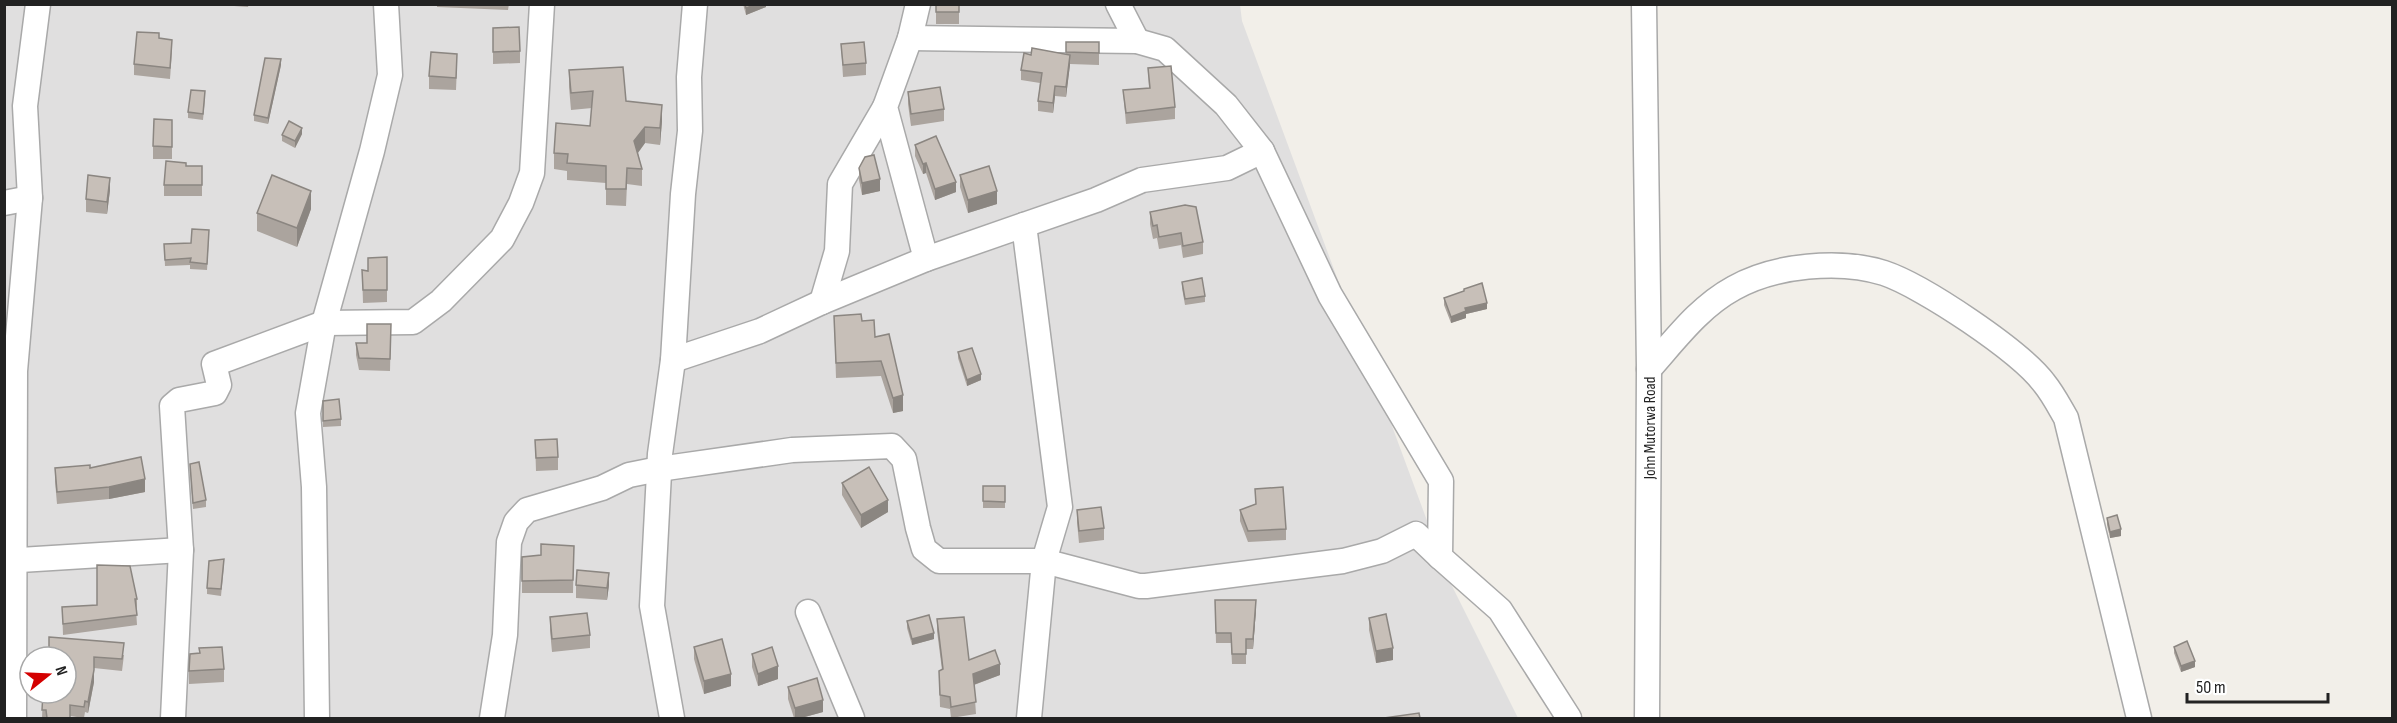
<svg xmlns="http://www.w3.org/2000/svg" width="2397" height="723" font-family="'Sofia Sans Condensed',sans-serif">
<rect width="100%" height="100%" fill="#f2efe9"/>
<path fill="#e0dfdf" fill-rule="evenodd" d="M4,5H1240L1242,21L1449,580L1518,718H5ZM30,657H66V693H30Z"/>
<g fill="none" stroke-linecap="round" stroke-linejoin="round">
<defs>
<g id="minor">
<polyline points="1118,4 1137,41"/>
<polyline points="1644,4 1649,369 1647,718"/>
<polyline points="910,38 1137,41 1165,49 1226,105 1262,151 1330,295 1441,481 1440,557 1500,610 1569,718"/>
<polyline points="4,203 30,198"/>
<polyline points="1024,225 1060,507 1044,561 1139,586 1146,586 1343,561 1382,551 1416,534 1440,557"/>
<polyline points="926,259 1096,200 1142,180 1227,168 1262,151"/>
<polyline points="822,302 837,251 840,184 885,107"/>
<polyline points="673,360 760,331 822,302 926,259 885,107 910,38 918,4"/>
<path d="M1649,369C1675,340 1699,307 1734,288C1775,265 1840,259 1884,273C1923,286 2020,351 2044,383C2053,394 2059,406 2066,418L2139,718"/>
<polyline points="4,561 181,550"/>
<polyline points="808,612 852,718"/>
<polyline points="14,718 15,371 30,198 25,106 38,4"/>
<polyline points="173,718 181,550 172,406 179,400 215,393 219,385 214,364 324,323 413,322 441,301 502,239 521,203 532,173 542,4"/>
<polyline points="317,718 314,487 308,413 324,323 372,151 390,75 386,4"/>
<polyline points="492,718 505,635 509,542 516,522 527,510 602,488 629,475 659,469 792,450 892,446 904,459 918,528 924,549 939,561 1044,561 1029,718"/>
<polyline points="672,718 652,606 660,454 673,360 683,194 690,131 689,77 695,4"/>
</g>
</defs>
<use href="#minor" stroke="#a9a9a9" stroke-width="27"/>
<use href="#minor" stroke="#fff" stroke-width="24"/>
</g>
<g fill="#aba49e">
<polygon points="234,4 249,4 248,7 234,6"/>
<polygon points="437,4 509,4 508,10 437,7"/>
<polygon points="743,4 766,4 766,7 746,15"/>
<rect x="936" y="4" width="23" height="20"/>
<polygon points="493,28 520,51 520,63 493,64"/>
<polygon points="159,38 172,51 170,79 134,75 134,64"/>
<polygon points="1066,42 1099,42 1099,65 1070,64 1066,97 1055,96 1053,113 1038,111 1038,101 1040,83 1021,80 1021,70 1031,55 1066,54"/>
<polygon points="841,44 866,63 866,75 843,77"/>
<polygon points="281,65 268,124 254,121 254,115"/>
<polygon points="457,66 456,90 429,89 429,76"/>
<polygon points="1148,68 1175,107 1175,119 1126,124 1123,90 1149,88"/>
<polygon points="569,70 662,121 660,145 645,143 638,153 642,169 642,186 627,184 626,206 606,205 606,183 567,180 567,171 554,169 554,153 590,126 592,108 571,110 569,87"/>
<polygon points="908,92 944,109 944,121 911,126 908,104"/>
<polygon points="205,98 203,120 188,118 188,112"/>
<polygon points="172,120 172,159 153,159 153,146"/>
<polygon points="302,134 295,148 282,141 282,135"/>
<polygon points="915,145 956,192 935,200 926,173 923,174 915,156"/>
<polygon points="186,166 202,166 202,196 164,196 164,185"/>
<polygon points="859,168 880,191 862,195 859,180"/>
<polygon points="960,175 997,204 968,213 960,187"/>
<polygon points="110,190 107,214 86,212 86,199"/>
<polygon points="311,209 297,247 257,231 257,213"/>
<polygon points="1150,212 1203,242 1203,254 1183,258 1181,245 1159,249 1157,238 1153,239 1150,224"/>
<polygon points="209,237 207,270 190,269 190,265 165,266 164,244 191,243"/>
<polygon points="387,257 387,302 363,303 362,270 368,271"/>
<polygon points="1182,282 1205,296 1205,302 1185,305 1182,288"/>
<polygon points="1444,298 1487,309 1466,314 1466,318 1451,323 1444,305"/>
<polygon points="834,316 862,321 875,337 903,411 893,413 881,376 836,378"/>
<polygon points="391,324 390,371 359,370 356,355 356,343 367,343"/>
<polygon points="958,352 981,380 967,386 958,358"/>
<polygon points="323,401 341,419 341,426 323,427"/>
<polygon points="535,440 558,457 558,470 536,471"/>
<polygon points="55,468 90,468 145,492 109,499 57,504 55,481"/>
<polygon points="190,470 206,500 206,507 193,509"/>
<polygon points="842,483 888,512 861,528 842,495"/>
<rect x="983" y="486" width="22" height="22"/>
<polygon points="1255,489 1286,529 1286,540 1248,542 1240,521 1240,510 1256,504"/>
<polygon points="1077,510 1104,528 1104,540 1079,543 1077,522"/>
<polygon points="2107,518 2121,536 2110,538 2107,525"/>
<polygon points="574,546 573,593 522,593 522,557 541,555"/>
<polygon points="224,565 221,596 207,594 207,588"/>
<polygon points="576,585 609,585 607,600 576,598"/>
<polygon points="137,599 137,609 136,609 137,625 63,635 62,607 97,605"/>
<polygon points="1215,600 1256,609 1253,649 1246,649 1246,664 1232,664 1231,643 1216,643"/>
<polygon points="550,617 590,635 590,648 552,652 550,630"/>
<polygon points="1369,618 1393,660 1376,663 1369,630"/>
<polygon points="937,619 969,660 1000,675 974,685 976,714 951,718 950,709 940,707 939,671 942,670 937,631"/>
<polygon points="907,621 934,639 912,645 907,628"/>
<polygon points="694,647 731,686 704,694 694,659"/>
<polygon points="2174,647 2195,667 2181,672 2174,653"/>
<polygon points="199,653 224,669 224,682 189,684 189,671"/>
<polygon points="752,654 778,679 758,686 752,667"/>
<polygon points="124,655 122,671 94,668 94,682 88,713 85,712 84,718 70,716 70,718 42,718 43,693 66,657"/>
<polygon points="788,687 823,712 801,718 794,718 788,699"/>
</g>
<g fill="#8b8681">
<polygon points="757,4 766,4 766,7 746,15 746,8"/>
<polygon points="1070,55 1070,65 1066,97 1066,87"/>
<polygon points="281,59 281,65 268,124 268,118"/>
<polygon points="1055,86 1055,96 1053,113 1053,103"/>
<polygon points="662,105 662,121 660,145 660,128"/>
<polygon points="645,127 645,143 634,158 634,141"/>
<polygon points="302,128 302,134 295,148 295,141"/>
<polygon points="926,163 926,173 923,174 923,164"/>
<polygon points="110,178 110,190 107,214 107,202"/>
<polygon points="880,179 880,191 862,195 862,183"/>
<polygon points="956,182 956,192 935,200 935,189"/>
<polygon points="311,191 311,209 297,247 297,228"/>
<polygon points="997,191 997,204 968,213 968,200"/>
<polygon points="1487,303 1487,309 1466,314 1466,318 1451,323 1451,317 1465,308"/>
<polygon points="981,374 981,380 967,386 967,380"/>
<polygon points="903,395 903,411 893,413 893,398"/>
<polygon points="145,479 145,492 109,499 109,487"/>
<polygon points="888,500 888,512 861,528 861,515"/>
<polygon points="2121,529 2121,536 2110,538 2110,532"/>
<polygon points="609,573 609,585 607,600 607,588"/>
<polygon points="1256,600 1256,609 1253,649 1253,639"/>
<polygon points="934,633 934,639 912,645 912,639"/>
<polygon points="1393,648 1393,660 1376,663 1376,651"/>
<polygon points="2195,661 2195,667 2181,672 2181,666"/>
<polygon points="1000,664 1000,675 973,685 973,674"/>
<polygon points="778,666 778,679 758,686 758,674"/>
<polygon points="94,670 94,682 88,713 88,702"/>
<polygon points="731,674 731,686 704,694 704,681"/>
<polygon points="823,700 823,712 801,718 795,718 795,708"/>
</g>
<g fill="#c7bfb8" stroke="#8b8681" stroke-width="1.5">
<polygon points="745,4 757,4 746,8"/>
<rect x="936" y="4" width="23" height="8"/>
<polygon points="519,27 520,51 493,52 493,28"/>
<polygon points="137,32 159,33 159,38 172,40 170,68 134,64"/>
<polygon points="864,42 866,63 843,65 841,44"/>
<polygon points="1066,42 1099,42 1099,53 1066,52"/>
<polygon points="1032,48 1070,55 1066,87 1055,86 1053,103 1038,101 1042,73 1021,70 1024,53 1031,55"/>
<polygon points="431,52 457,54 456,78 429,76"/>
<polygon points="265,58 281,59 268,118 254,115"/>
<polygon points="1171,66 1175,107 1126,113 1123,90 1150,88 1148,68"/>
<polygon points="623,67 626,101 662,105 660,128 645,127 634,141 642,169 627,168 626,189 606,189 606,166 567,163 568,154 554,153 556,123 590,126 593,91 571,93 569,70"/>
<polygon points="940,87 944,109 911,114 908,92"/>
<polygon points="191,90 205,91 203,114 188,112"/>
<polygon points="154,119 172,120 172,147 153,146"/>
<polygon points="289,121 302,128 295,141 282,135"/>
<polygon points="936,136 956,182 935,189 926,163 923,164 915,145"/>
<polygon points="874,155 880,179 862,183 859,168 865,157"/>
<polygon points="166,161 186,163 186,166 202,166 202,185 164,185"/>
<polygon points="989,166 997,191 968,200 960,175"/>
<polygon points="88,175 110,178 107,202 86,199"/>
<polygon points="272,175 311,191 297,228 257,213"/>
<polygon points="1185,205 1196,207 1203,242 1183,246 1181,233 1159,237 1157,225 1153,226 1150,212"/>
<polygon points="192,229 209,230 207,264 190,262 191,258 165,260 164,244 191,243"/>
<polygon points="387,257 387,290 363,290 362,270 368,271 368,258"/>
<polygon points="1202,278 1205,296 1185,299 1182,282"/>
<polygon points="1482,283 1487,303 1465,308 1466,311 1451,317 1444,298 1464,291 1464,289"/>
<polygon points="861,314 862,321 874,320 875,337 889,334 903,395 893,398 881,361 836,363 834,316"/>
<polygon points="367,324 391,324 390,359 359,358 356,343 367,343"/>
<polygon points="972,348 981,374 967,380 958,352"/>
<polygon points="339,399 341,419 323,421 323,401"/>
<polygon points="557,439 558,457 536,458 535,440"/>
<polygon points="141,457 145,479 109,487 57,492 55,468 90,465 90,468"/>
<polygon points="199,462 206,500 193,503 190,464"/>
<polygon points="869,467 888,500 861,515 842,483"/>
<polygon points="983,486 1005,486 1005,502 983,501"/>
<polygon points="1283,487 1286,529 1248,531 1240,510 1256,504 1255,489"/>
<polygon points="1101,507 1104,528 1079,531 1077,510"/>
<polygon points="2117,515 2121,529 2110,532 2107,518"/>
<polygon points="541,544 574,546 573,580 522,581 522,557 541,555"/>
<polygon points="224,559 221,589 207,588 209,561"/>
<polygon points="97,565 130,566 137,599 135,599 137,615 63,624 62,607 97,605"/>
<polygon points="577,570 609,573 607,588 576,585"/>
<polygon points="1215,600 1256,600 1253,639 1246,639 1246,654 1232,654 1231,633 1216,633"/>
<polygon points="587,613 590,635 552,639 550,617"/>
<polygon points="1386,614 1393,648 1376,651 1369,618"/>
<polygon points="929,615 934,633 912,639 907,621"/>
<polygon points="964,617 969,660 995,650 1000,664 973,674 976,702 951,707 950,697 940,695 939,671 943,669 937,619"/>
<polygon points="49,637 124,643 122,659 94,657 94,670 88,702 85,701 84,707 70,705 70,718 47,718 46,710 42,710 43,693 66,693 66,657 49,657"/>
<polygon points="722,639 731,674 704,681 694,647"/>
<polygon points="2187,641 2195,661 2181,666 2174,647"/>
<polygon points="222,647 224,669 189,671 190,654 200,653 199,648"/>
<polygon points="772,647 778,666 758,674 752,654"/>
<polygon points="817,678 823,700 795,708 788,687"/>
<polygon points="1419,713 1420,718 1384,718"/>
</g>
<g text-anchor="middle" stroke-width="4.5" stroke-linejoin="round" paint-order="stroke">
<g font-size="16" fill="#222" stroke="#fff">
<text transform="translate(1649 428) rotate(-90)" y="6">John Mutorwa Road</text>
</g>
</g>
<rect width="2397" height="723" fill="none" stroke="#222222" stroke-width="12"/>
<g transform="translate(48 675) rotate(72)"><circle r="28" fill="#ffffff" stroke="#a7a7a7" stroke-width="1.5"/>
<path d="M0-4.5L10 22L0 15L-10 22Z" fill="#d40000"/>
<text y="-9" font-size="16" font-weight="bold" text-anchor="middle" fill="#222222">N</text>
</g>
<path d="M2187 693v9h141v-9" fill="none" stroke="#222222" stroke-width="3"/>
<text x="2196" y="693" font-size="18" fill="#222222" stroke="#ffffff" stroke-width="4.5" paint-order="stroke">50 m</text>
</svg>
